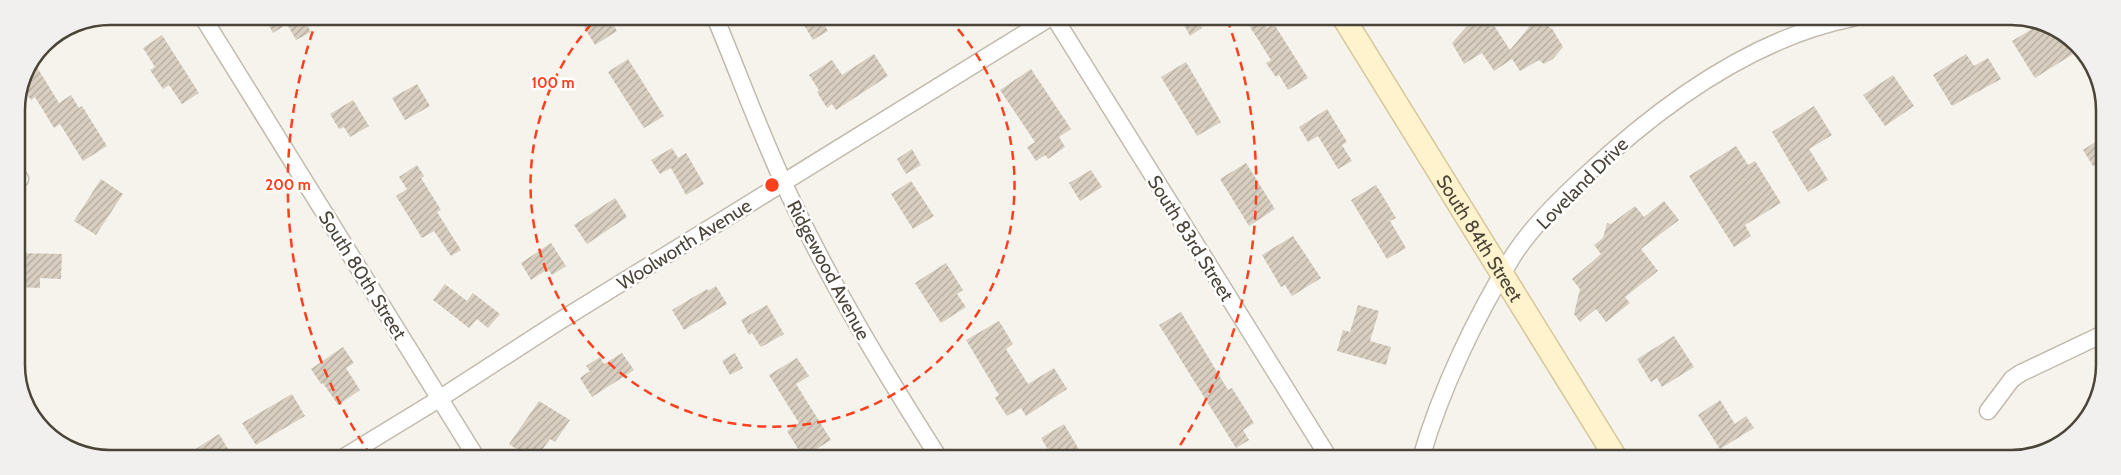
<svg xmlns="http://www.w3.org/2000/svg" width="2121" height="475" font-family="Cabin,sans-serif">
<defs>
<pattern id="building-hatch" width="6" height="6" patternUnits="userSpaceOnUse" patternTransform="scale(1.25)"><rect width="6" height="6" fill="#d8cfc1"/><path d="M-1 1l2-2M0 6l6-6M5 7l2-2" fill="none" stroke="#b1aa9e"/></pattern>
</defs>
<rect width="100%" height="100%" fill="#f6f3ec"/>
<g fill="url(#building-hatch)">
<polygon points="264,16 302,16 311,32 296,40 287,24 273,33"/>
<polygon points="578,17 608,17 617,31 595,45"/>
<polygon points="799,17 820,17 828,31 813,40"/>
<polygon points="1192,17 1196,17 1202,28 1190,36 1183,23"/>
<polygon points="1481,18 1489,18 1510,50 1529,27 1523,18 1539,18 1553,30 1563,47 1553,59 1544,64 1539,60 1520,71 1512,59 1494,71 1482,53 1464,64 1452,43 1467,26"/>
<polygon points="1262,20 1267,28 1274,24 1308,78 1288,90 1279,75 1276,77 1266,63 1271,60 1250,27"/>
<polygon points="2040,24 2070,40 2065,42 2073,54 2035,78 2012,41"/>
<polygon points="162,35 199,93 182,104 169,85 163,89 150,70 155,67 143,48"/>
<polygon points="874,54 888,76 836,110 832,104 827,108 817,92 819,90 809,75 832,60 842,75"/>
<polygon points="1966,54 1974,66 1988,58 2001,79 1952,106 1933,75"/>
<polygon points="628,59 664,116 644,128 608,72"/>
<polygon points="1186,62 1221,122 1197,136 1161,77"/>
<polygon points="35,64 59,103 71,95 79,108 82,106 107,146 83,161 60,124 54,128 35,97 31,100 23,89"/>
<polygon points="1031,69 1071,129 1059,137 1065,147 1048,159 1045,155 1036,161 1027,147 1035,142 1000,90"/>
<polygon points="1893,75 1914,106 1885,126 1863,95"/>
<polygon points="417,84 430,106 405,120 392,98"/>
<polygon points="353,100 369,126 350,137 344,127 339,129 330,114"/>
<polygon points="1814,106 1832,135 1809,149 1828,180 1808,192 1772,132"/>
<polygon points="1327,109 1347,142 1342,145 1352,161 1338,169 1318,136 1308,142 1299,127"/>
<polygon points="2103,137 2103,160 2093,166 2083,150"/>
<polygon points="1736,146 1748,165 1755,161 1781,203 1745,225 1751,236 1734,247 1689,176"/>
<polygon points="672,148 678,158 686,153 704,184 686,195 671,168 660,174 651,160"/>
<polygon points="912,149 921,165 906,174 897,159"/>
<polygon points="1246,163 1275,209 1249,226 1220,179"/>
<polygon points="417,165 424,176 421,178 441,210 437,212 461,250 451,256 434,231 422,238 396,196 407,189 399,177"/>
<polygon points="1091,170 1102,187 1080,201 1069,183"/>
<polygon points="101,179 123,194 96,235 74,221"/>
<polygon points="911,181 934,216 913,229 891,194"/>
<polygon points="1376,185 1396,218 1390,221 1406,248 1387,259 1351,200"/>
<polygon points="615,198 627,217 587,244 574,225"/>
<polygon points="1664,201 1679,220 1641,249 1658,271 1625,297 1630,303 1606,322 1596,309 1580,322 1574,314 1580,289 1572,279 1601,254 1594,245 1603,238 1607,223 1611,224 1635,206 1644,217"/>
<polygon points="1293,236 1321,278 1292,296 1285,285 1281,287 1262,255"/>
<polygon points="551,243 566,266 552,275 548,269 531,280 521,263"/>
<polygon points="17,253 62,254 61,279 40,278 40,288 18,287"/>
<polygon points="946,263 963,290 957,294 966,307 941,323 915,283"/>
<polygon points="445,284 467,301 473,293 500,314 488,328 477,319 469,328 433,300"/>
<polygon points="716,286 727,304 684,330 672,310 707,289 708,291"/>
<polygon points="767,305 784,334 761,347 752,333 749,335 741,320"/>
<polygon points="1358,305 1379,311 1370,341 1391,347 1386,365 1337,351 1343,330 1350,332"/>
<polygon points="1181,312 1228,390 1232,388 1254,423 1243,430 1249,440 1236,448 1159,325"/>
<polygon points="999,321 1013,344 1006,349 1028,384 1054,368 1067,389 1026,416 1021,408 1007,416 995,398 999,395 966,340"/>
<polygon points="1674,336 1694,367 1662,387 1657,378 1651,382 1637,359"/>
<polygon points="343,347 354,363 346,368 360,390 338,405 323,383 321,384 311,369"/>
<polygon points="622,353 634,370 592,397 580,378 590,371 586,366 600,357 604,364"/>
<polygon points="735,353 743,368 730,375 722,361"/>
<polygon points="797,358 809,376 796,384 831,440 803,457 787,431 799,423 769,375"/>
<polygon points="292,394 305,416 256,445 242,423"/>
<polygon points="1720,400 1735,424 1746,416 1754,428 1720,449 1698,415"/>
<polygon points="539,401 570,420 555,442 550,439 537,457 513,457 518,450 509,444"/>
<polygon points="1064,424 1084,458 1053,458 1041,438"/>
<polygon points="219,434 233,457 183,457"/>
</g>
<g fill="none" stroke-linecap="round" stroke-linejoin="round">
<defs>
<g id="street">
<polyline points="202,16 476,457"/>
<path d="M715,17C741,79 764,144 794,205C836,293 887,376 939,458"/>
<polyline points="1054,17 1329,458"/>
<polyline points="17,175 20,179"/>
<polyline points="1988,411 2012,379 2021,373 2103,334"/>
<polyline points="344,457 439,399 558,322 1051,17"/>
<path d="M1421,458C1441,389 1476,316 1513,256C1530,229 1560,199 1584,177C1657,108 1752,38 1853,18"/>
</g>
<g id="secondary">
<path id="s1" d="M1343,17L1616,458"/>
</g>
</defs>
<use href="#street" stroke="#c2bbae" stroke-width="19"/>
<use href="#secondary" stroke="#d6c79b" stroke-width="25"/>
<use href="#street" stroke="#fff" stroke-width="16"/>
<use href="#secondary" stroke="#fff3cd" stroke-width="22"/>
</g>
<g fill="none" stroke="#fc3f1d" stroke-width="2.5" stroke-dasharray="9 6">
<path d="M948 18A242 242 0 1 1 598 17"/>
<path d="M371 456A484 484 0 0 1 317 19M1227 19A484 484 0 0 1 1173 456"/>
</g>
<g text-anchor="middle" stroke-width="5" stroke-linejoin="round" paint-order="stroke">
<g font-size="19" fill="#4b4439" stroke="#fff">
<text transform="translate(1582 183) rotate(-45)" y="7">Loveland Drive</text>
<text transform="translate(1191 238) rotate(58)" y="7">South 83rd Street</text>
<text dy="7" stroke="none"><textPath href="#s1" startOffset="260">South 84th Street</textPath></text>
<text transform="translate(684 244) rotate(-32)" y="7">Woolworth Avenue</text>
<text transform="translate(829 270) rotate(62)" y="7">Ridgewood Avenue</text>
<text transform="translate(363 275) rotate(58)" y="7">South 80th Street</text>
</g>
</g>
<path d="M0 0H2121V475H0ZM110 25H2011A85 85 0 0 1 2096 110V365A85 85 0 0 1 2011 450H110A85 85 0 0 1 25 365V110A85 85 0 0 1 110 25Z" fill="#f1f0ef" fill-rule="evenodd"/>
<path fill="none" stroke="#4b4439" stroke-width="2.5" d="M110 25H2011A85 85 0 0 1 2096 110V365A85 85 0 0 1 2011 450H110A85 85 0 0 1 25 365V110A85 85 0 0 1 110 25Z"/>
<circle cx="772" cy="185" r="8" fill="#fc3f1d" stroke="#fff" stroke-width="2.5"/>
<g font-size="15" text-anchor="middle" font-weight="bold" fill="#fc3f1d" stroke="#fff" stroke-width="5" stroke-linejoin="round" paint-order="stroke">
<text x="553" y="88">100 m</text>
<text x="288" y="190">200 m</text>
</g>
</svg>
